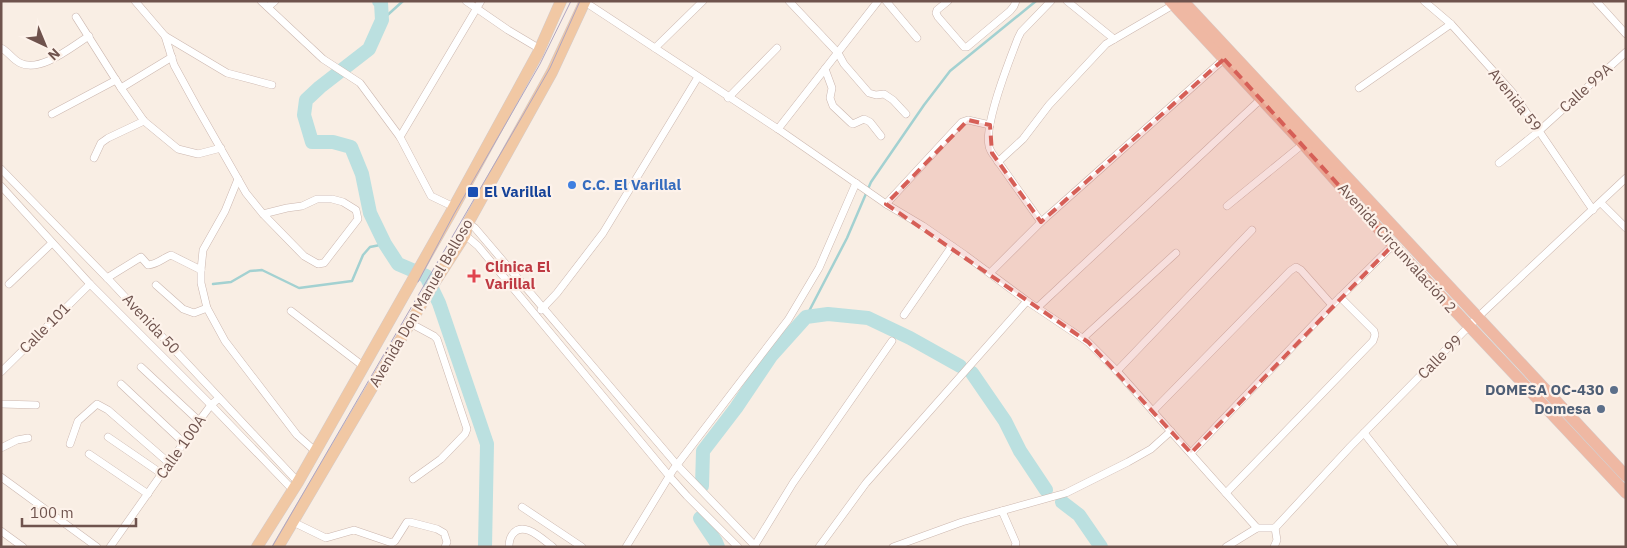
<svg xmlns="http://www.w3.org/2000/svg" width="1627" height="548" font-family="'IBM Plex Sans',sans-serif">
<rect width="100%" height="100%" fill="#f9eee4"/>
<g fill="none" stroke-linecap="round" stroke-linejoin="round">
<g stroke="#a3d1d1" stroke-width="2.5">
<polyline points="382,20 403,1"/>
<polyline points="213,284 231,282 250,271 262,270 299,288 352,281 363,255 370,247 385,244"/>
<polyline points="806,317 847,238 871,182 924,105 950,71 1036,1"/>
</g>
<g stroke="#bbe0e0" stroke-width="14">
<polyline points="379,1 381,3 382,20 369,49 320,87 306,100 304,115 312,142 333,142 351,147 362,174 370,213 385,244 398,264 426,276 439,303 487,444 485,547"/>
<polyline points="972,373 1005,421 1020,451 1046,490"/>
<polyline points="702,486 703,451 736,408 771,356 806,317 828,314 868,318 910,338 960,366"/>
<polyline points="1062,502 1079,515 1101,547"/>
<polyline points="700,518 716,542 718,547"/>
</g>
<defs>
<g id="minor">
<polyline points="135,1 165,36 174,65 197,107 246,193 263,214 304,256 318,264 324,263 358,219 356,210 343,202 332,199 317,199 302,206 287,208 263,214"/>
<polyline points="261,1 323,59 360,83 400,137 431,196 454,207"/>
<polyline points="466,1 508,30 540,49"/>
<polyline points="789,1 838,53 844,64 869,93 876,95 884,94 893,100 906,114"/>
<polyline points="886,1 917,38"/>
<polyline points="948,1 937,10 936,13 938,17 964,47 967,47 1010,11 1014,6 1016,1"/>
<polyline points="1067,1 1114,39"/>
<polyline points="1424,1 1451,24 1513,93 1593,210"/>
<polyline points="1596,1 1626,34"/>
<polyline points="585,2 778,129 886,204 923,226 965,255 1027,301 1088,342 1117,371 1257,528"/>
<polyline points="268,7 275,1"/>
<polyline points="76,17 121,88 144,121 178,149 198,154 221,148"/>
<polyline points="165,36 227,73 272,85"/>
<path d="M1,48C9,52 12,59 20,63C41,73 71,47 89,36"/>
<polyline points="655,48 703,1"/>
<polyline points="825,69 832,88 830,98 833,106 851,123 853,124 864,119 870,122 881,136"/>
<polyline points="121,88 172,57"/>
<polyline points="1359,88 1451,24"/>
<polyline points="728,98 777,48"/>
<polyline points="52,114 116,80"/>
<polyline points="778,129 878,1"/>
<polyline points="400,137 481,1"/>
<polyline points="94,158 101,143 108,138 144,121"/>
<polyline points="998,162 1023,139 1049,105 1106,44 1173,5"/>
<polyline points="1499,163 1539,131 1626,52"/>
<polyline points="1,169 112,283 298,482"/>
<polyline points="238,179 225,211 203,250 201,270 201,283 207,308 225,341 297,435 315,451"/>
<polyline points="1,186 90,284 211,405 293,490"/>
<polyline points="1601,203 1626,228"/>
<polyline points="886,204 962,122 968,120 990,125"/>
<polyline points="1227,206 1303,144"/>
<path d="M1041,222L992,153C991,151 989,148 989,146C984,124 1009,61 1018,38L1021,32L1051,1"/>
<polyline points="468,223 475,228 677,465 756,547"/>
<polyline points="465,235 478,246 670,477 687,496 738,547"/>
<polyline points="990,273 1041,222 1224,59"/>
<path d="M107,278L141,257L148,265C158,264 163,258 171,255L201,270"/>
<polyline points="9,284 52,243"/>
<polyline points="156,285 183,309 194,313 207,308"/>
<polyline points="1038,307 1261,99"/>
<polyline points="541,310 557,293 603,233 698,77"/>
<polyline points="291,311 363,366"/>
<polyline points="904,315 952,246"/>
<polyline points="410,323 434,336 437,339 467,429 465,434 441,459 413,479"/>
<polyline points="1083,338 1176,253"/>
<polyline points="141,367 199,421"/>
<polyline points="1117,371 1252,230"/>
<polyline points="1,372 90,284"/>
<polyline points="121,384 184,443"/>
<polyline points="1,404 36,405"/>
<polyline points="1153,411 1290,271 1296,267 1301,270 1332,305"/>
<polyline points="1364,433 1454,547"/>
<polyline points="108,437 162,474"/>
<polyline points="70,444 78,421 97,404 108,410 169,463"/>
<polyline points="1,448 17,440 28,438"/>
<polyline points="1191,453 1332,305 1393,245"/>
<polyline points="89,454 148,494"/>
<polyline points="1,477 97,547"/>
<polyline points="1226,493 1373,341 1375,335 1374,331 1340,297"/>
<polyline points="522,507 582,547"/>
<polyline points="1002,511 1016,543 1015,547"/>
<polyline points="293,522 326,538 354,530 392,543 395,541 407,522 410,522 437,529 444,533 447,542 445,547"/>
<polyline points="1275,528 1350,447 1478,317 1626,178"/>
<polyline points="1,531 23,547"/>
<polyline points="755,545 793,483 892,341"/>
<polyline points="110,547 199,421 211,405 219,398"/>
<path d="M509,547C509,544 510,538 512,535C523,519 543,540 553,547"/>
<polyline points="626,547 673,470 738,385 788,320 819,268 856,183"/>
<polyline points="819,547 866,483 1027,301"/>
<polyline points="893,547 962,522 1066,493 1128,462 1151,449 1171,431"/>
<polyline points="1226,547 1257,528 1275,528"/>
<polyline points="1274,547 1277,540 1275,528"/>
</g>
<g id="primary">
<polyline points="257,547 298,482 450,214 538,53 561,1"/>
<polyline points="278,547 431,288 465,235 468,223 552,72 585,1"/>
</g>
<g id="trunk">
<polyline points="1170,1 1303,144 1393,245 1626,493"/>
<polyline points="1183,1 1626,476"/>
</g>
</defs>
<use href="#minor" stroke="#ccb7af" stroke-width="8"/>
<use href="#primary" stroke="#d4cbca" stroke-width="12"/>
<use href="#trunk" stroke="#d4cbca" stroke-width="12"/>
<use href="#minor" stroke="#fff" stroke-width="7"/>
<use href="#primary" stroke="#f1c8a4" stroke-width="11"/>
<use href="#trunk" stroke="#efb8a3" stroke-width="11"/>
<g stroke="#afa5c1" stroke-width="1">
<polyline points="418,282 454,214 540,64 571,1"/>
<polyline points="272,547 523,115 550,68 580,1"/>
</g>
</g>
<path fill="#d65f57" fill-opacity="0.2" stroke="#d65f57" stroke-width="4" stroke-dasharray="10 6" stroke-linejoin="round" d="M1224,59L1393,245L1191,453L1088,342L886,204L968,120L990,125L992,153L1041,222Z"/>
<circle fill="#3f7fe0" stroke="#fdf2ea" stroke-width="2" cx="572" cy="185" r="5"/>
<rect fill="#1a4fb4" stroke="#fdf2ea" stroke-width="2" x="467" y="186" width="12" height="12" rx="2.5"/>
<path fill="#e0444e" stroke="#fdf2ea" stroke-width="2" d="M471.5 268.5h5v5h5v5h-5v5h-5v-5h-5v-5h5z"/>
<g fill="#5c6f8a" stroke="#fdf2ea" stroke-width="2">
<circle cx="1614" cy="390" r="5"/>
<circle cx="1601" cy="409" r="5"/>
</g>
<g text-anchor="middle" stroke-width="4.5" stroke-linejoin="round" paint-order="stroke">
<g font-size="15" fill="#6f534d" stroke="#fdf2ea">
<text transform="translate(1586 88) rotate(-42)" y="5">Calle 99A</text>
<text transform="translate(1515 100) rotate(52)" y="5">Avenida 59</text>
<text transform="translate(1397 248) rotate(48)" y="5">Avenida Circunvalación 2</text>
<text transform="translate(421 303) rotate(-60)" y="5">Avenida Don Manuel Belloso</text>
<text transform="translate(151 324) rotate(47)" y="5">Avenida 50</text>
<text transform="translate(45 328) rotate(-45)" y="5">Calle 101</text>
<text transform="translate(1440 357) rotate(-45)" y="5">Calle 99</text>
<text transform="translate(181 447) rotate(-55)" y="5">Calle 100A</text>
</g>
<g font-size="15" font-weight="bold" fill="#366cbe" stroke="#fdf2ea" text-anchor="start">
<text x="582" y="190">C.C. El Varillal</text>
</g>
<g font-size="15" font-weight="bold" fill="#164399" stroke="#fdf2ea" text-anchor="start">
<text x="484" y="197">El Varillal</text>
</g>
<g font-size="15" font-weight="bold" fill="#be3a42" stroke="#fdf2ea" text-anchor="start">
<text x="485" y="272">Clínica El<tspan x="485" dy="17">Varillal</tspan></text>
</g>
<g font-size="15" font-weight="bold" fill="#4e5e75" stroke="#fdf2ea" text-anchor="end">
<text x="1604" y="395">DOMESA OC-430</text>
<text x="1591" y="414">Domesa</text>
</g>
</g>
<rect width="1627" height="548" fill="none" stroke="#6f534d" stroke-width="5"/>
<g transform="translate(45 45) rotate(136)" stroke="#fdf2ea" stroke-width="4" paint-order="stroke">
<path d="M0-4L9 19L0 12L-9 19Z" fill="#6f534d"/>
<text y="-8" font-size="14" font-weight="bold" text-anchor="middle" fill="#6f534d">N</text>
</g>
<path d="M22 518v8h114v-8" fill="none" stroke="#6f534d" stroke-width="2.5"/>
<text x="30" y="518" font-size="15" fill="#6f534d" stroke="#fdf2ea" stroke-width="4" paint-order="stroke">100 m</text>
</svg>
